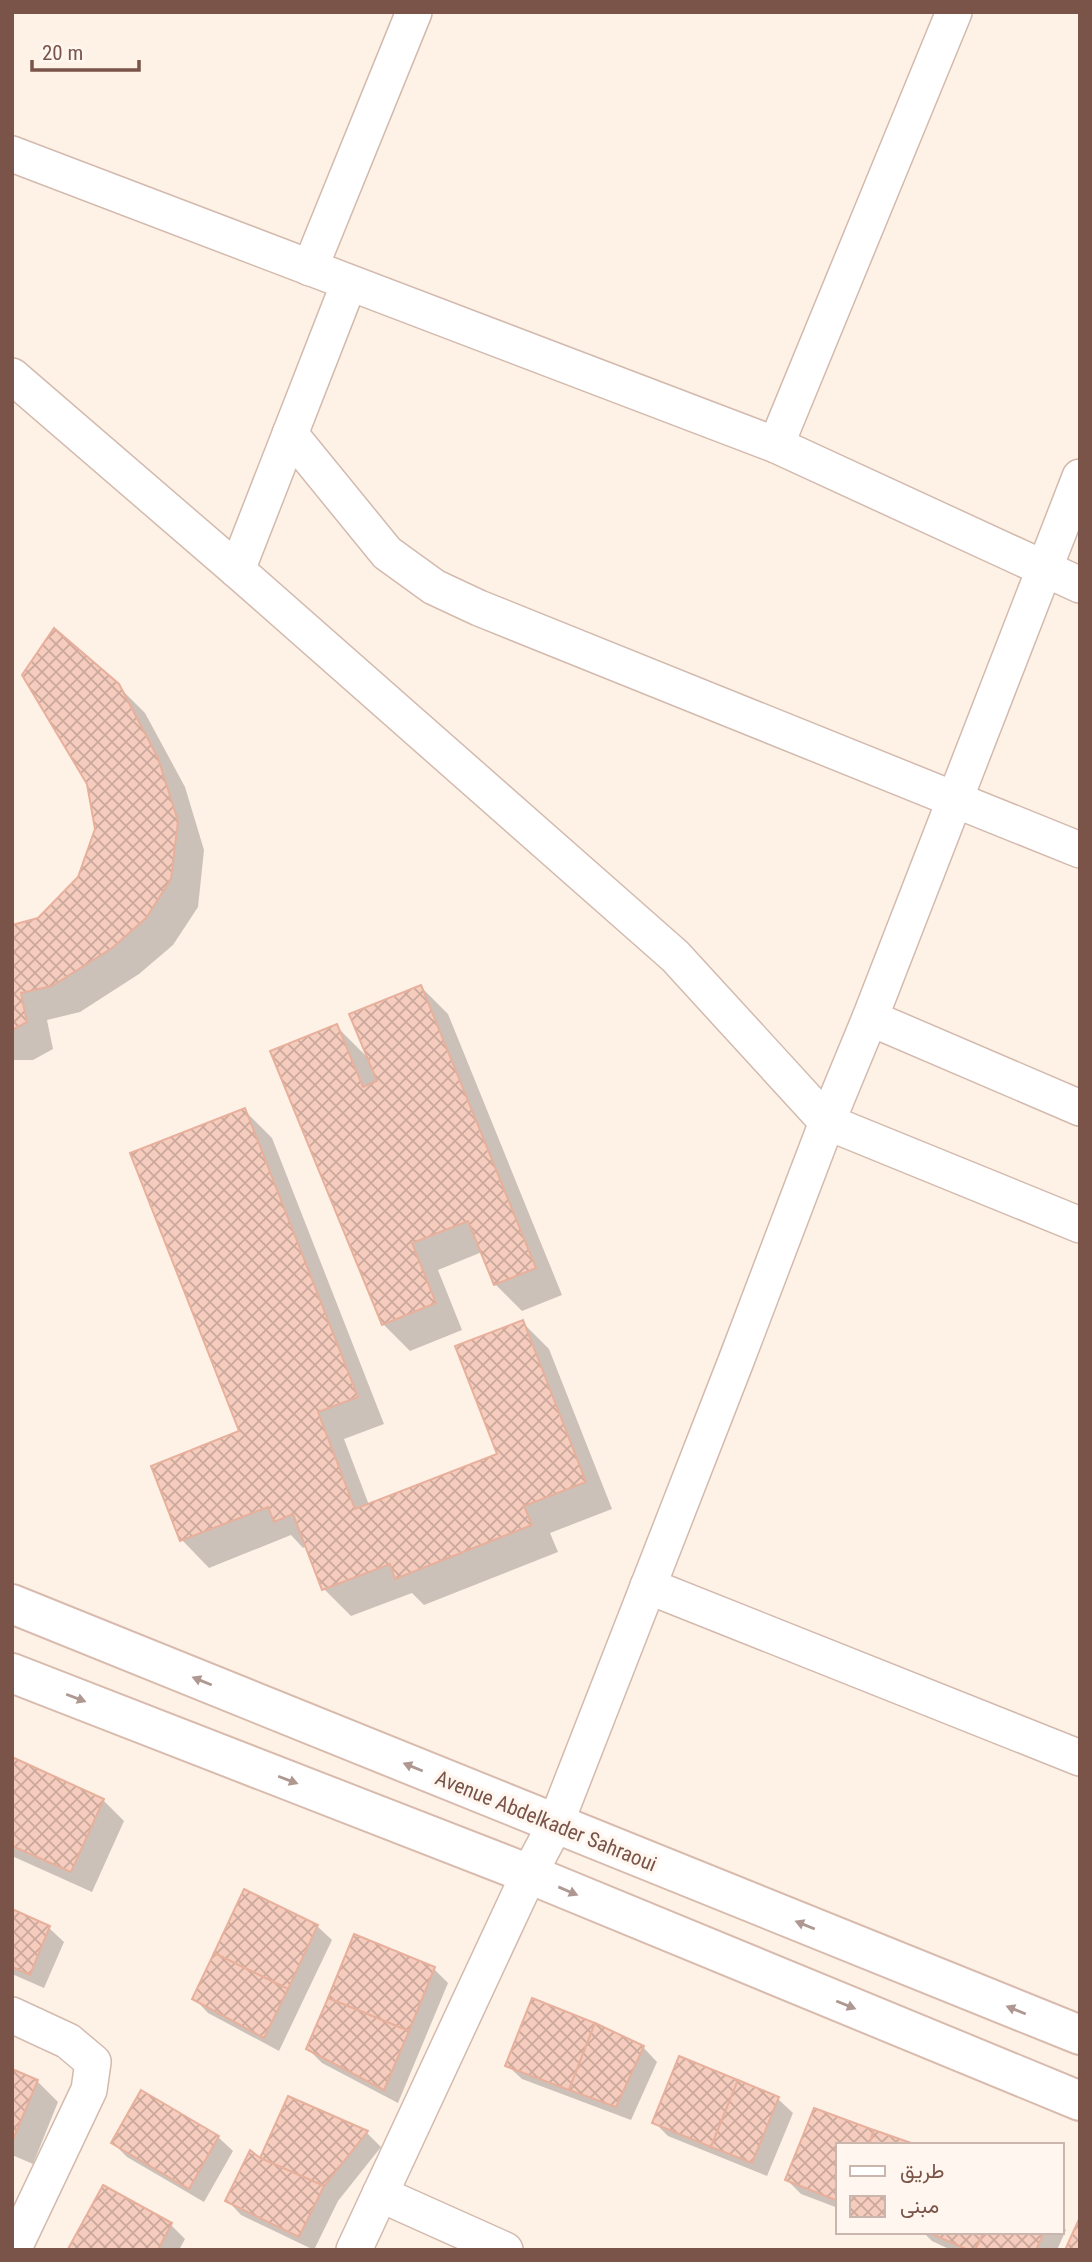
<svg xmlns="http://www.w3.org/2000/svg" width="1092" height="2262" font-family="'Roboto Condensed',Vazirmatn,sans-serif">
<defs>
<pattern id="building-cross-hatch" width="8" height="8" patternUnits="userSpaceOnUse" patternTransform="scale(1.75)"><rect width="8" height="8" fill="#f5ccbd"/><path d="M0 0l8 8M0 8l8-8" fill="none" stroke="#cba89c"/></pattern>
</defs>
<rect width="100%" height="100%" fill="#fef2e7"/>
<g fill="#0003">
<polygon points="117,685 145,713 185,787 204,850 198,907 173,945 139,974 80,1012 47,1020 53,1049 33,1060 12,1060 12,926 39,919 79,878 96,829"/>
<polygon points="421,987 448,1014 562,1295 522,1311 495,1284 482,1252 438,1270 462,1330 410,1351 383,1324 336,1026 369,1059"/>
<polygon points="244,1110 272,1138 384,1424 344,1439 369,1505 499,1455 522,1322 549,1349 612,1509 550,1533 558,1552 424,1605 412,1593 351,1616 324,1589 307,1546 303,1548 291,1535 209,1568 182,1540 153,1467 241,1432"/>
<polygon points="12,1759 103,1800 124,1821 92,1892 12,1856"/>
<polygon points="12,1911 49,1928 64,1942 44,1988 12,1974"/>
<polygon points="317,1926 332,1940 279,2051 208,2013 194,1998"/>
<polygon points="434,1969 448,1983 398,2103 322,2063 308,2049"/>
<polygon points="643,2047 657,2062 631,2120 522,2079 507,2065"/>
<polygon points="680,2058 778,2099 793,2113 767,2176 668,2136 654,2122"/>
<polygon points="12,2069 37,2081 58,2102 33,2164 12,2155"/>
<polygon points="815,2110 838,2145 838,2208 801,2194 787,2180"/>
<polygon points="367,2133 381,2147 338,2201 314,2250 241,2215 227,2200"/>
<polygon points="218,2137 233,2151 204,2202 127,2157 113,2143"/>
<polygon points="103,2188 171,2225 185,2239 179,2250 70,2250"/>
<polygon points="1062,2226 1066,2230 1057,2250 951,2250 932,2241 923,2232 1062,2232"/>
</g>
<g fill="url(#building-cross-hatch)" stroke="#e8b09c" stroke-width="2">
<polygon points="54,628 119,684 158,758 178,821 171,879 146,918 112,948 52,986 21,993 27,1022 12,1030 12,925 38,918 78,877 95,829 87,784 22,675"/>
<polygon points="421,985 536,1268 494,1285 468,1221 412,1243 436,1303 382,1325 270,1051 337,1024 363,1087 377,1081 349,1014"/>
<polygon points="245,1108 358,1397 318,1412 355,1509 497,1454 455,1346 523,1320 586,1482 524,1506 532,1525 395,1579 390,1564 322,1590 293,1514 274,1522 268,1507 180,1541 151,1466 239,1431 130,1153"/>
<polygon points="12,1757 104,1799 71,1872 12,1846"/>
<polygon points="244,1889 318,1925 288,1989 214,1953"/>
<polygon points="12,1909 50,1926 30,1975 12,1967"/>
<polygon points="354,1934 435,1967 409,2031 328,1998"/>
<polygon points="214,1953 288,1989 264,2038 192,1999"/>
<polygon points="328,1998 409,2031 384,2090 306,2049"/>
<polygon points="532,1998 595,2023 569,2090 505,2066"/>
<polygon points="595,2023 644,2046 616,2107 569,2090"/>
<polygon points="679,2056 738,2080 711,2147 652,2123"/>
<polygon points="12,2069 38,2080 12,2142"/>
<polygon points="738,2080 779,2097 752,2163 711,2147"/>
<polygon points="141,2090 219,2136 189,2189 111,2143"/>
<polygon points="288,2096 368,2131 324,2186 260,2158"/>
<polygon points="814,2108 874,2130 869,2145 838,2145 838,2201 785,2180"/>
<polygon points="874,2130 914,2144 914,2145 869,2145"/>
<polygon points="250,2150 260,2158 324,2186 299,2237 225,2201"/>
<polygon points="103,2185 172,2223 158,2250 68,2249"/>
<polygon points="1080,2217 1080,2250 1065,2250"/>
<polygon points="928,2232 984,2232 975,2250 968,2250"/>
<polygon points="984,2232 1044,2232 1036,2250 975,2250"/>
</g>
<g fill="none" stroke-linecap="round" stroke-linejoin="round">
<defs>
<g id="minor">
<polyline points="12,154 776,445 1080,585"/>
<polyline points="310,268 414,12"/>
<polyline points="12,376 237,570 675,956 827,1122 1080,1225"/>
<polyline points="290,434 387,553 434,587 479,608 1080,850"/>
<polyline points="776,445 954,12"/>
<polyline points="237,570 349,283"/>
<polyline points="870,1018 1080,1108"/>
<polyline points="648,1586 1080,1758"/>
<polyline points="12,2015 68,2041 93,2062 89,2090 13,2250"/>
<polyline points="380,2194 505,2250"/>
<polyline points="354,2250 529,1874 555,1825 736,1361 827,1122 870,1018 1080,477"/>
</g>
<g id="secondary">
<polyline points="12,1604 1080,2035"/>
<polyline points="12,1673 529,1874 1080,2101"/>
</g>
</defs>
<use href="#minor" stroke="#d3baae" stroke-width="38"/>
<use href="#secondary" stroke="#d9bbae" stroke-width="42"/>
<use href="#minor" stroke="#fff" stroke-width="35"/>
<use href="#secondary" stroke="#fff" stroke-width="38"/>
</g>
<defs><path id="oneway-solid" d="M-6-.8H1V-3.2L6.5 0L1 3.2V.8H-6Z" transform="scale(1.75)"/></defs>
<g fill="#af9892">
<use href="#oneway-solid" transform="translate(202 1681) rotate(-158)"/>
<use href="#oneway-solid" transform="translate(76 1698) rotate(21)"/>
<use href="#oneway-solid" transform="translate(413 1767) rotate(-158)"/>
<use href="#oneway-solid" transform="translate(288 1780) rotate(21)"/>
<use href="#oneway-solid" transform="translate(568 1891) rotate(23)"/>
<use href="#oneway-solid" transform="translate(805 1925) rotate(-158)"/>
<use href="#oneway-solid" transform="translate(846 2005) rotate(22)"/>
<use href="#oneway-solid" transform="translate(1016 2010) rotate(-158)"/>
</g>
<g text-anchor="middle" stroke-width="7" stroke-linejoin="round" paint-order="stroke">
<g font-size="21" fill="#7a5449" stroke="#fff7ef">
<text transform="translate(546 1821) rotate(22)" y="7">Avenue Abdelkader Sahraoui</text>
</g>
</g>
<rect width="1092" height="2262" fill="none" stroke="#7a5449" stroke-width="28"/>
<rect x="836" y="2143" width="228" height="91" fill="#fff7ef" stroke="#cab6ad" stroke-width="2"/>
<rect x="850" y="2166" width="35" height="10" fill="#ffffff" stroke="#cab6ad" stroke-width="2"/>
<text x="900" y="2178" font-size="21" fill="#7a5449">طريق</text>
<rect x="850" y="2196" width="35" height="21" fill="url(#building-cross-hatch)" stroke="#cab6ad" stroke-width="2"/>
<text x="900" y="2213" font-size="21" fill="#7a5449">مبنى</text>
<path d="M32 60v10h107v-10" fill="none" stroke="#7a5449" stroke-width="3.5"/>
<text x="42" y="60" font-size="21" fill="#7a5449" stroke="#fff7ef" stroke-width="5" paint-order="stroke">20 m</text>
</svg>
